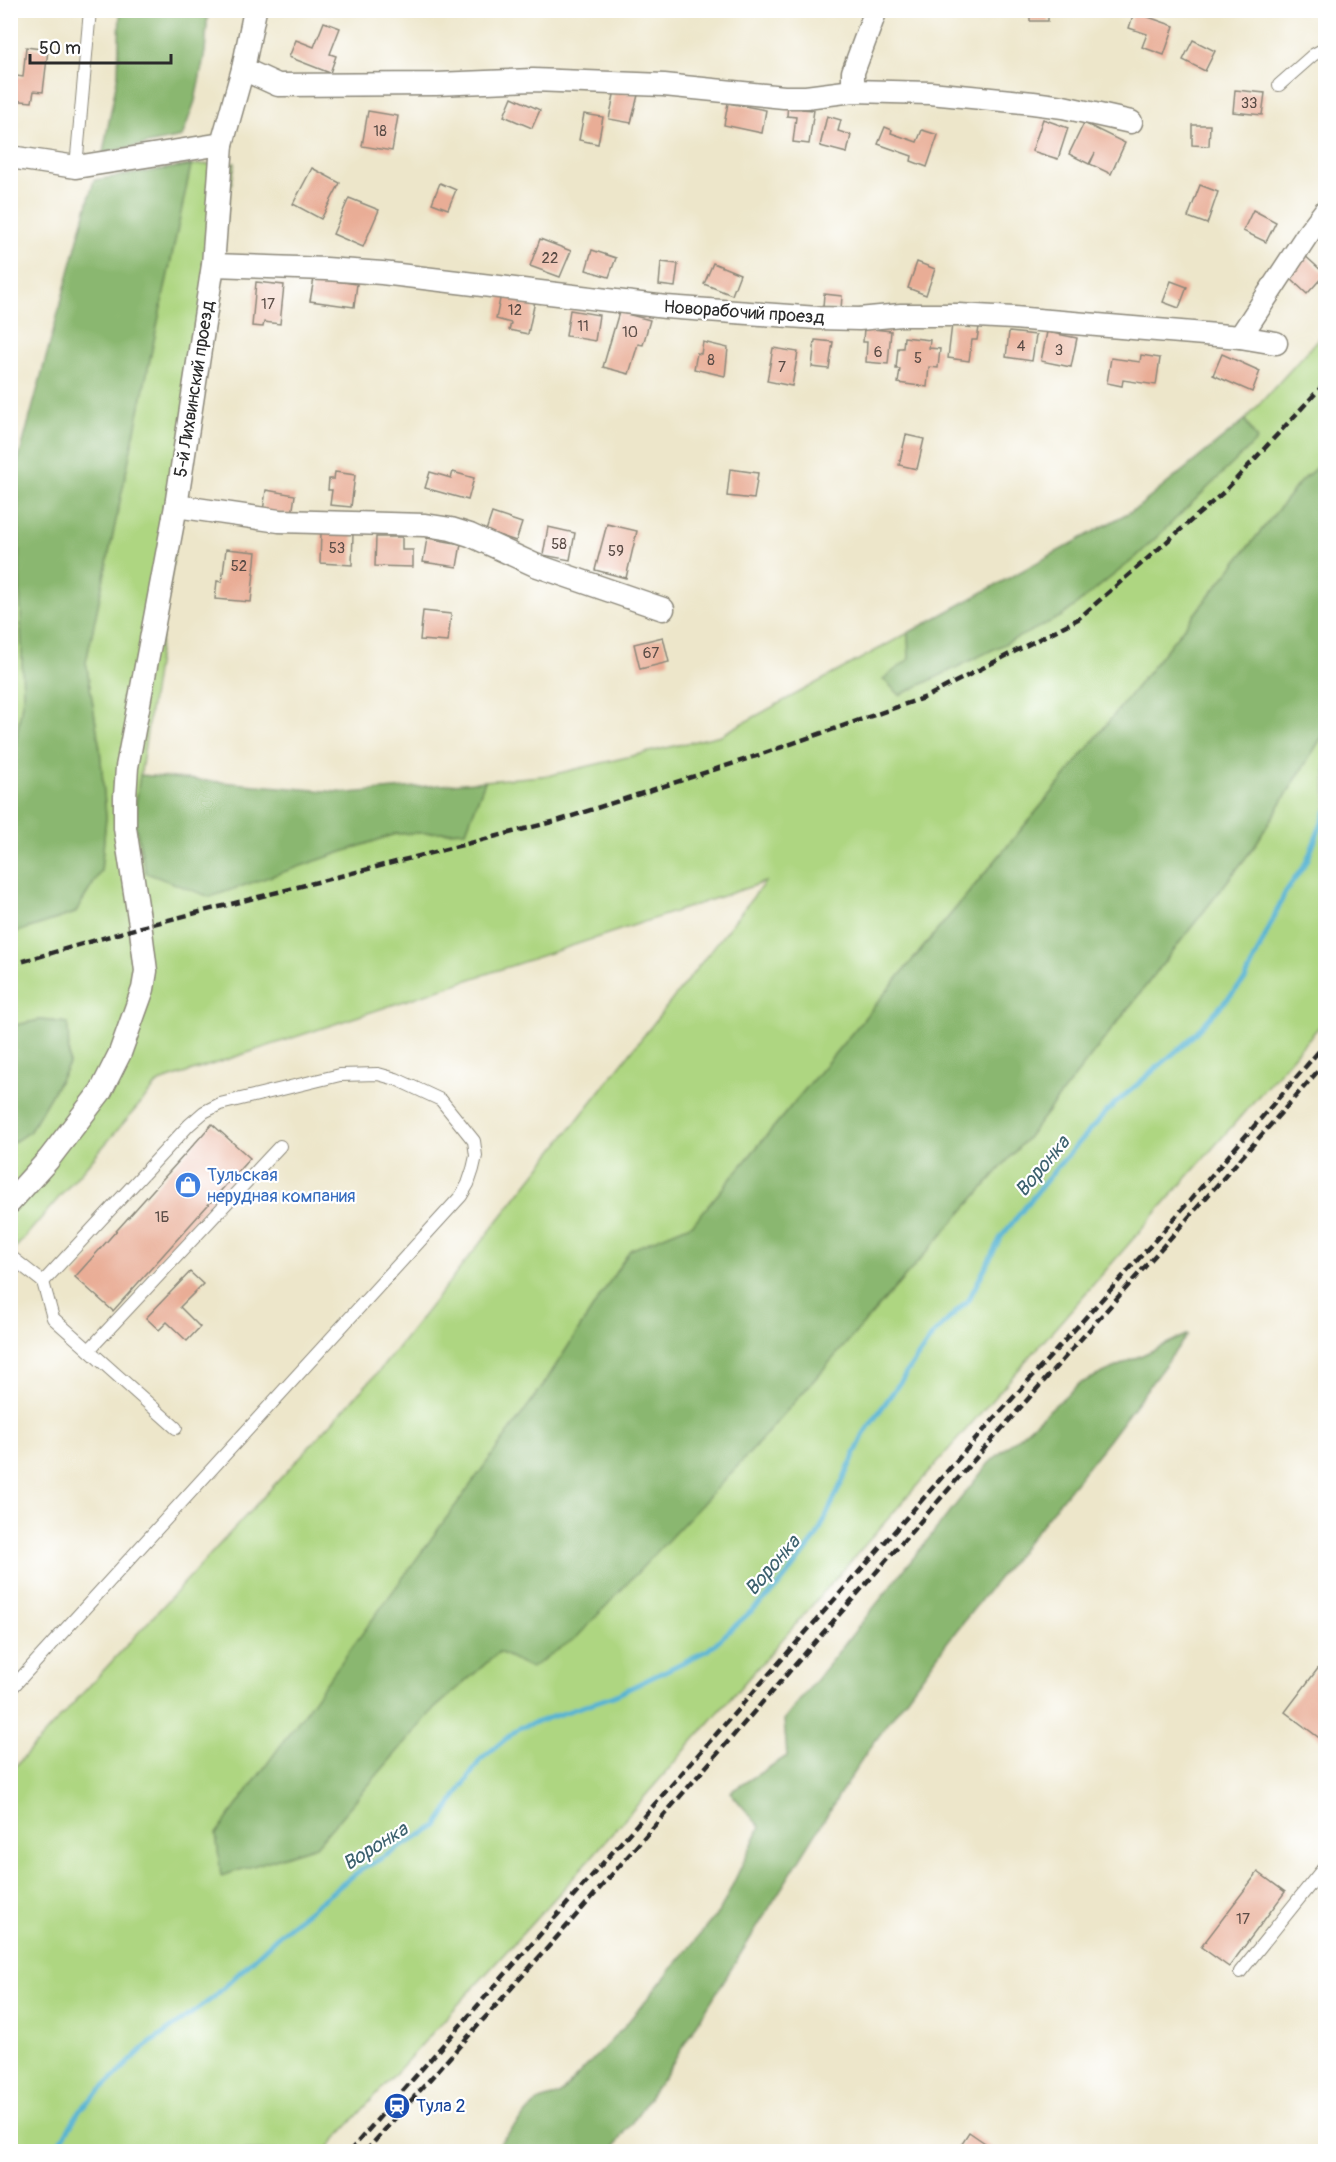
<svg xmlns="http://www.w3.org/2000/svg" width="1336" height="2162" font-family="Pangolin,sans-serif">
<rect width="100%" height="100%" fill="#fff"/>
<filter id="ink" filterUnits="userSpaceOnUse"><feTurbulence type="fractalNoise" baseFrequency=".0167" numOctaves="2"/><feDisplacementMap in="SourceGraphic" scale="12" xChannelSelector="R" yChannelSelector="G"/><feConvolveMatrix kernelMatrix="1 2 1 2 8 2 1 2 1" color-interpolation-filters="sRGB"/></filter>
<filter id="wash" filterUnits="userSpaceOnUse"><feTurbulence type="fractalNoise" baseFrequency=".008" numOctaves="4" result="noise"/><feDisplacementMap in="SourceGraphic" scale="24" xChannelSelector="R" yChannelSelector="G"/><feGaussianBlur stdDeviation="1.35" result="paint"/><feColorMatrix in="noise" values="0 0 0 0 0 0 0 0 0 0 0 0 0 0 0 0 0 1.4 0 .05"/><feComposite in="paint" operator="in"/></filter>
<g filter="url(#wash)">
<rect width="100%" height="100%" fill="#ede6ca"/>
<g fill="#aed681" stroke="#6c8056" stroke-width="1.5">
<polygon points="235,163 212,299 134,818 210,897 395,834 466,831 485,781 551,775 721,735 908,633 909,659 1062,616 1135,558 1257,440 1245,420 1325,332 1325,460 1300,482 1055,789 693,1224 630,1250 544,1384 434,1709 499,1652 747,1456 1027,1138 1254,847 1325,732 1326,884 1324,898 1326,899 1325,1020 574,1877 325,2151 11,2151 11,1771 380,1370 765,882 159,1082 11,1253 11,1144 30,1131 69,1064 68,1023 40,1020 11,1026 11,934 75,913 101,871 106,817 100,749 86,662 191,165"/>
<polygon points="11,464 17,465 23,697 11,771"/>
</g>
<g fill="#8ab76f" stroke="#5a714d" stroke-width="1.5">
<polygon points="120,11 208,11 205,52 195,101 182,137 103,153 118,74"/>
<polygon points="191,165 86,662 100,749 106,817 101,871 75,913 11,934 11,771 23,697 17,465 94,180"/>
<polygon points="1245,420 1257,440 1135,558 1062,616 900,695 883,679 909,659 908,633 1137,508"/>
<polygon points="1325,460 1325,732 1254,847 1027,1138 747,1456 577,1637 531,1668 499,1652 434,1709 316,1846 221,1876 216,1834 544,1384 630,1250 693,1224 1055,789 1300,482"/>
<polygon points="140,775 349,793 485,781 466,831 395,834 210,897 146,873 134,818"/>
<polygon points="40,1020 68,1023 69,1064 30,1131 11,1144 11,1026"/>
<polygon points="1188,1334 1108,1441 948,1641 862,1759 667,2072 612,2151 492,2151 537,2102 559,2095 623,2028 721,1909 760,1827 730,1792 787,1756 784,1720 989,1463 1079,1384"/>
</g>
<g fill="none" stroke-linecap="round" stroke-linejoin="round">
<polyline stroke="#55b3d3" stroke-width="5" points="54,2152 80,2110 145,2047 213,1998 283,1931 359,1871 437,1826 480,1760 519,1728 614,1696 708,1650 776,1589 816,1538 865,1432 933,1335 969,1299 1001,1237 1058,1166 1111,1107 1188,1041 1245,980 1285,893 1307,861 1326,812"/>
</g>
<g id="blocks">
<g fill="#e9ad96">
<rect x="1030" y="10" width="18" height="11"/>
<polygon points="1134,12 1174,26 1164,55 1142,47 1147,34 1129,28"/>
<polygon points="324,22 340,28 330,54 336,56 330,73 289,57 296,40 314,47"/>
<polygon points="1193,40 1215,51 1205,71 1183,60"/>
<polygon points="26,47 48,50 43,92 34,91 32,102 10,100 10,75 23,77"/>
<polygon points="615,90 638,95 631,123 609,119"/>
<polygon points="1235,90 1265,93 1262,115 1233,112"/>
<polygon points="512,97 540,110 532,128 504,116"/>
<polygon points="788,102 803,104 802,109 814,110 809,144 793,142 796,117 787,116"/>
<polygon points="728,103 766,110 762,133 724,125"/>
<polygon points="368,111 398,116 392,151 362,146"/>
<polygon points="584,114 603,117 598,144 579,140"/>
<polygon points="827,116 841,120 838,131 851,135 847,153 820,146"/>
<polygon points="1043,119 1068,128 1058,159 1032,151"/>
<polygon points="1084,123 1125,143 1111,174 1090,164 1095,153 1089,164 1069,154"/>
<polygon points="1192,125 1210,125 1209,146 1192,145"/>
<polygon points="885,127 892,130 891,133 917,142 922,130 938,135 927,167 911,161 912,156 878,144"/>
<polygon points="312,168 340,183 321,219 293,204"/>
<polygon points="440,183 456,190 448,209 432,203"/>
<polygon points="1200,185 1218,192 1207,224 1188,217"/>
<polygon points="349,198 379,210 363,247 333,234"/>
<polygon points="1253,210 1276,222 1266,242 1243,231"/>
<polygon points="540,239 571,251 560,277 530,266"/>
<polygon points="592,250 616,258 609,277 586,270"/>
<polygon points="1302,253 1325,274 1307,294 1289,277"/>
<polygon points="661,262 678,264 675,287 659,285"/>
<polygon points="917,262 935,269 926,295 908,288"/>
<polygon points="713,263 740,274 732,295 704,284"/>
<polygon points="314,278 357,284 354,307 310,301"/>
<polygon points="1171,281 1187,287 1179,308 1163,302"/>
<polygon points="256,282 284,285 280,324 264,322 263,327 252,326"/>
<polygon points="501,294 535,301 528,334 509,330 511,323 496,319"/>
<polygon points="824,294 842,296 841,309 823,307"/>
<polygon points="570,310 599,315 595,341 566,336"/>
<polygon points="619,312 650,320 643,345 638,344 629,374 603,367"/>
<polygon points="952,324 979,327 977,340 972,340 969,361 948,358"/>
<polygon points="864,328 891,331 888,364 866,362 867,342 863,342"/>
<polygon points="1009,332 1036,335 1032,361 1006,357"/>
<polygon points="1047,332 1077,338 1071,367 1041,361"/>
<polygon points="904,337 930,340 929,348 940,349 938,368 929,367 927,387 898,383 900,369 896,369 898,348 903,348"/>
<polygon points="815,340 833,342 829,369 812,367"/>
<polygon points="703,342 728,348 725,376 694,369 697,353 701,354"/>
<polygon points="773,348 798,352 792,386 767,381"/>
<polygon points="1222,354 1260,371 1252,392 1213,375"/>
<polygon points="1141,355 1160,358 1156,385 1123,380 1122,386 1107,383 1111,358 1140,362"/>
<polygon points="906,435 924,439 917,469 899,465"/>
<polygon points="730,469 758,473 754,499 727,496"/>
<polygon points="335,472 355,475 351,507 330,505 332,490 328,490 329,479 334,479"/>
<polygon points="430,472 451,478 453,472 474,478 468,500 425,488"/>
<polygon points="266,490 295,495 292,515 263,511"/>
<polygon points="492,513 522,523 516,541 486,531"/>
<polygon points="607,524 637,531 626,578 595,570"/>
<polygon points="548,527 575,533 570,560 543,555"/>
<polygon points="321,532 353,534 352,565 320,563"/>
<polygon points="376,537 402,537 402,550 413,550 413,567 375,566"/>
<polygon points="427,538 461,544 457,567 423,562"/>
<polygon points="226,549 256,552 251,602 215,599 217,581 222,582"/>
<polygon points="423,611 451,614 448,642 420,640"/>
<polygon points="663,637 669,662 640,669 634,644"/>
<polygon points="212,1124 250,1158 113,1311 75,1277"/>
<polygon points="190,1272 203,1284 180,1307 200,1327 187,1341 167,1322 159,1330 146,1318"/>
<polygon points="1326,1658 1326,1743 1285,1712"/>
<polygon points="1258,1872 1285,1892 1229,1967 1201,1947"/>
<polygon points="969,2132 998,2152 956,2152"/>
</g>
</g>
</g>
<g filter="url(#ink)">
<use href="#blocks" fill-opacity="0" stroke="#8c887a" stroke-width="1.5"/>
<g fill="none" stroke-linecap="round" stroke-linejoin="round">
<defs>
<g id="lane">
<polyline points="1279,85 1313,55 1326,48"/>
<polyline points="76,167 90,10"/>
<polyline points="10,1256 43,1282 189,1125 204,1112 220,1104 340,1075 378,1074 396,1079 441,1100 474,1141 476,1156 473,1169 468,1184 461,1196 10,1690"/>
<polyline points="43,1282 53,1318 176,1428"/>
<polyline points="89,1350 280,1146"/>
<polyline points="1240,1972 1326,1865"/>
</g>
<g id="street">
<polyline points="243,69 278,85 436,84 533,80 664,85 784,97 806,97 853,91 930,93 1033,103 1063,107 1131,122"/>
<polyline points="853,91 853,72 876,10"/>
<polyline points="10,157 76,167 222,144"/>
<polyline points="213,265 326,269 382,273 666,307 818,318 859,319 901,315 958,315 1014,318 1240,337 1276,343"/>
<polyline points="1240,337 1307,235 1326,210"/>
<polyline points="176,506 279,521 425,525 451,529 470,535 535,565 663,609"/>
<polyline points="10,1202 48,1160 101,1091 120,1053 143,989 146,971 141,931 125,828 125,797 127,767 176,506 213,265 222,144 243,69 255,10"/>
</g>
</defs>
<use href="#lane" stroke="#8c887a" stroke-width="14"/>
<use href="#street" stroke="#8c887a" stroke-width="25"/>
<use href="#lane" stroke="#fff" stroke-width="12"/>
<use href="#street" stroke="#fff" stroke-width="22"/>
<g stroke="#2b2b2b" stroke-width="4.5" stroke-dasharray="9 4.5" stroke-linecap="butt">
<polyline points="10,965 141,927 560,820 756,756 926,697 1078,619 1225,491 1326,382"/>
<polyline points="349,2152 965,1451 1160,1235 1326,1043"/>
<polyline points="365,2152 566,1927 982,1451 1326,1062"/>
<polyline points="1322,2152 1326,2146"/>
</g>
</g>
</g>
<defs>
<symbol id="shop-disc" viewBox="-11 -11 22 22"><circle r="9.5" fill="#3f7fe0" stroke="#fff"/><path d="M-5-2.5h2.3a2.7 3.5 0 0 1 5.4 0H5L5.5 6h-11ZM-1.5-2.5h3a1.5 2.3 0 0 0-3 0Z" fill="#fff"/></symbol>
<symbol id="station-disc" viewBox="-11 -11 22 22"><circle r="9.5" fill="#1a4fb4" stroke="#fff"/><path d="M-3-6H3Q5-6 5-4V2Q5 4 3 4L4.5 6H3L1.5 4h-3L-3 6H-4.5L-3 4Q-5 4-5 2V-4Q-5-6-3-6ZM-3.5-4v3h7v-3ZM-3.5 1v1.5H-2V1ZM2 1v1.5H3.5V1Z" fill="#fff"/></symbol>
</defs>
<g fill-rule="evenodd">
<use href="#shop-disc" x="173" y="1170" width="30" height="30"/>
<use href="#station-disc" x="382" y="2091" width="30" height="30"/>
</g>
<g text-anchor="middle" stroke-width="4.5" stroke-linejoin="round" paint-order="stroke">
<g font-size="15" fill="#5a4c46">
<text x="1249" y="108">33</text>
<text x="380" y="136">18</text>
<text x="550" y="263">22</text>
<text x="268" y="309">17</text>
<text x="515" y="315">12</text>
<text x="583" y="331">11</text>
<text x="630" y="337">10</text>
<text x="1021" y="351">4</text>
<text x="1059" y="355">3</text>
<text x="878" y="357">6</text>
<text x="918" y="363">5</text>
<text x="711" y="365">8</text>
<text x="782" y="372">7</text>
<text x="559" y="549">58</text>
<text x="337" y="553">53</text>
<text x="616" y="556">59</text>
<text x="239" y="571">52</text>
<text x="651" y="658">67</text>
<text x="162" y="1222">1Б</text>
<text x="1243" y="1924">17</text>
</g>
<g font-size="18" fill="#2b2b2b" stroke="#fff">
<text transform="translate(744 312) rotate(4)" y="6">Новорабочий проезд</text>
<text transform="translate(194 389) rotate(-81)" y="6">5-й Лихвинский проезд</text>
</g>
<g font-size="18" fill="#366cbe" stroke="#fff" text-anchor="start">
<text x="207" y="1181">Тульская<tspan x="207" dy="21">нерудная компания</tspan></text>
</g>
<g font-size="18" fill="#164399" stroke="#fff" text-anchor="start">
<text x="416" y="2112">Тула 2</text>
</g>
<g font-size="20" font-style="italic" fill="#3c616e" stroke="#fff">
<text transform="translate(1042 1166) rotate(-50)" y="7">Воронка</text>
<text transform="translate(772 1565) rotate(-49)" y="7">Воронка</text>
<text transform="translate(375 1846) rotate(-32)" y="7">Воронка</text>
</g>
</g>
<rect width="1336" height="2162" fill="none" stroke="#fff" stroke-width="36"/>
<path d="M30 54v9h141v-9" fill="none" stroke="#2b2b2b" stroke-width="3"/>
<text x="39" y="54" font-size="18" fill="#2b2b2b" stroke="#ffffff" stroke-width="4.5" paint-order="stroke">50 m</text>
</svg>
